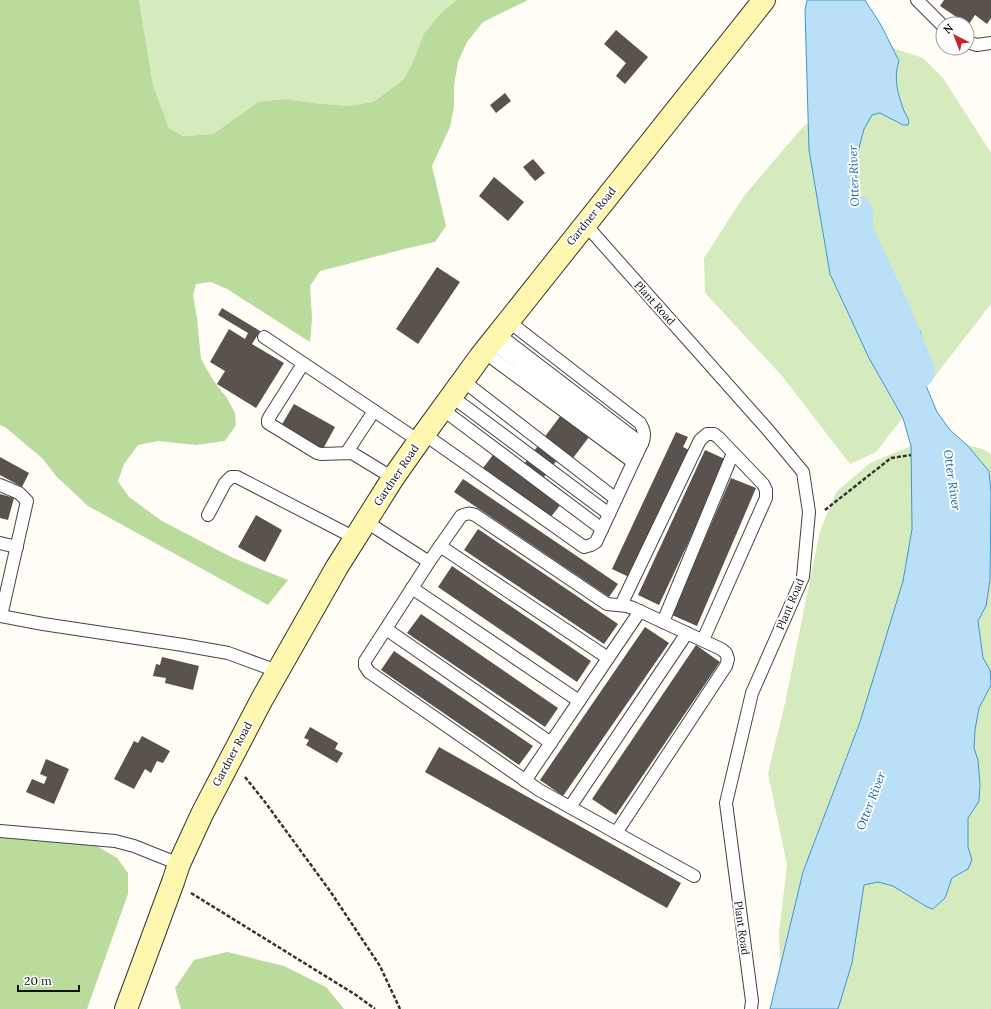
<svg xmlns="http://www.w3.org/2000/svg" width="991" height="1009" font-family="Lora,serif">
<rect width="100%" height="100%" fill="#fffdf5"/>
<g fill="#d5ebbd">
<polygon points="139,0 457,0 441,13 403,80 373,102 348,106 314,103 285,99 258,102 213,134 183,136 169,128 153,85"/>
<polygon points="893,48 923,58 943,78 991,153 991,304 876,452 850,464 782,376 705,293 704,258 744,196 801,129"/>
<polygon points="967,445 983,449 991,454 991,493 989,471"/>
<polygon points="911,446 990,577 991,559 991,1009 782,1009 779,933 787,865 768,773 785,703 820,531 836,492 870,463"/>
</g>
<g fill="#b9dc9c">
<path d="M0,0H139L153,85L169,128L183,136L213,134L258,102L285,99L314,103L348,106L373,102L403,80L413,62L424,34L441,13L457,0H528L483,22L467,42L458,62L454,85V107L450,127L432,166L446,226L435,242C396,250 358,262 320,271L310,286L312,318L310,342L227,289L211,282L196,284L193,295L197,318L201,359L213,380L227,398L235,413L236,425L225,441L196,445L158,441L138,445L124,464L118,481L129,497L162,521L233,558L288,580L268,605L88,506L56,476L43,459L5,427L0,425Z"/>
<polygon points="0,837 94,844 117,858 128,873 128,894 87,1009 0,1009"/>
<polygon points="227,952 284,966 326,987 344,1009 181,1009 175,988 194,960"/>
</g>
<path fill="#b9e0f7" stroke="#3f96cf" d="M807,0H865L881,25L899,61C893,79 898,94 904,111C907,117 910,119 908,125H903L880,113L872,115L864,129L858,152L856,173V201L862,238L876,282L895,324C904,326 911,331 920,331L922,338L919,341L921,352L915,357L916,362L937,412L950,430L967,445L989,471L991,493L990,580L986,606L978,621L983,658L990,670L991,685L979,708L975,730L974,748L978,760L980,785L979,801L968,818V847L972,860L968,869L952,878L945,898L933,909L927,907L893,886L878,882L864,885L852,963L838,1009H770L803,872L860,722L903,581L912,529L911,446L903,418L869,358L830,274L809,150L805,10Z"/>
<g fill="none" stroke-linecap="round" stroke-linejoin="round">
<polyline stroke="#b9e0f7" stroke-width="36" points="855,213 855,231 890,306 917,371"/>
</g>
<g fill="#5a524d">
<polygon points="944,0 991,0 991,18 987,24 975,15 967,27 967,24 940,6"/>
<polygon points="616,30 648,57 625,84 616,76 626,63 604,44"/>
<polygon points="505,93 511,101 496,113 490,105"/>
<polygon points="533,159 545,173 535,181 523,167"/>
<polygon points="494,177 524,202 508,221 479,196"/>
<polygon points="437,267 460,282 418,344 396,329"/>
<polygon points="222,308 260,331 252,344 284,363 256,408 217,384 225,371 210,362 229,329 245,339 248,333 218,315"/>
<polygon points="580,390 599,404 579,430 589,437 573,458 564,451 544,477 568,495 550,518 483,468 493,455 485,450 493,439 525,463"/>
<polygon points="294,404 335,427 323,449 281,426"/>
<polygon points="676,432 688,437 683,447 689,450 629,577 612,569"/>
<polygon points="705,450 727,460 659,605 638,595"/>
<polygon points="0,457 29,473 22,487 0,475"/>
<polygon points="731,478 756,488 697,626 672,615"/>
<polygon points="463,479 618,584 609,597 454,492"/>
<polygon points="0,494 14,498 8,520 0,518"/>
<polygon points="256,515 282,530 265,562 238,547"/>
<polygon points="478,529 618,624 604,644 464,550"/>
<polygon points="452,566 591,661 577,682 438,587"/>
<polygon points="421,614 558,708 545,727 407,633"/>
<polygon points="645,627 669,643 563,796 540,780"/>
<polygon points="696,645 720,662 616,815 592,799"/>
<polygon points="394,651 533,746 519,765 381,670"/>
<polygon points="162,657 199,666 193,690 165,683 166,678 153,676 156,664 160,665"/>
<polygon points="310,727 338,743 335,749 343,753 337,763 306,745 309,740 304,738"/>
<polygon points="142,736 170,751 163,763 157,761 151,773 145,769 134,789 114,779 134,741 138,743"/>
<polygon points="439,747 681,883 667,908 425,772"/>
<polygon points="46,759 69,769 54,804 26,792 32,779 44,784 47,777 40,774"/>
</g>
<g fill="none" stroke-linecap="round" stroke-linejoin="round">
<defs>
<g id="lane">
<polyline points="917,0 943,26"/>
<polyline points="967,42 977,45 991,43"/>
<polyline points="585,224 768,430 803,472 809,512 803,577 752,693 726,803 752,1001 751,1009"/>
<polyline points="498,334 642,444"/>
<polyline points="264,337 419,441"/>
<polyline points="491,342 637,454"/>
<polyline points="484,352 633,462"/>
<polyline points="303,364 270,416 268,420 268,423 317,453 321,454 352,453 393,478"/>
<polyline points="462,380 616,499"/>
<polyline points="451,396 609,514"/>
<polyline points="442,409 602,529"/>
<path d="M424,434L584,547L591,545L596,542L643,441C645,434 644,430 640,423L508,321"/>
<polyline points="347,452 374,411"/>
<polyline points="0,485 19,493 27,501 1,616"/>
<polyline points="208,515 225,483 231,477 237,477 355,538"/>
<polyline points="365,521 429,562"/>
<polyline points="0,543 17,547"/>
<polyline points="440,546 608,658"/>
<polyline points="412,588 579,701"/>
<polyline points="621,605 700,440 707,434 714,434 719,438 763,484 766,490 766,498 703,640"/>
<polyline points="0,616 43,624 183,645 228,653 277,671"/>
<polyline points="663,622 733,453"/>
<polyline points="386,629 551,743"/>
<polyline points="525,781 640,611"/>
<polyline points="570,807 687,633"/>
<polyline points="0,831 115,841 134,846 179,864"/>
<path d="M616,833L726,666L728,659L726,653L721,649L633,608L627,606L607,604L475,515C469,513 467,513 461,516L429,562L365,661V666L369,672L539,790L694,876"/>
</g>
<polyline id="secondary" points="126,1009 173,882 179,864 202,814 262,699 337,567 393,478 419,441 480,357 764,0"/>
</defs>
<use href="#lane" stroke="#444" stroke-width="14"/>
<use href="#secondary" stroke="#333" stroke-width="24"/>
<g stroke="#333" stroke-width="2.5" stroke-dasharray="4 2" stroke-linecap="butt">
<polyline points="825,510 891,458 911,455"/>
<polyline points="245,777 265,802 330,891 380,966 400,1009"/>
<polyline points="191,893 356,995 375,1009"/>
</g>
<use href="#lane" stroke="#fff" stroke-width="12"/>
<use href="#secondary" stroke="#fff6b0" stroke-width="22"/>
</g>
<g text-anchor="middle" stroke-width="4" stroke-linejoin="round" paint-order="stroke">
<g font-size="11" fill="#111" stroke="#fff">
<text transform="translate(591 216) rotate(-51)" y="4">Gardner Road</text>
<text transform="translate(655 303) rotate(48)" y="4">Plant Road</text>
<text transform="translate(396 475) rotate(-56)" y="4">Gardner Road</text>
<text transform="translate(790 604) rotate(-67)" y="4">Plant Road</text>
<text transform="translate(232 754) rotate(-62)" y="4">Gardner Road</text>
<text transform="translate(742 928) rotate(82)" y="4">Plant Road</text>
</g>
<g font-size="12" font-style="italic" fill="#1768a6" stroke="#fff">
<text transform="translate(854 176) rotate(-92)" y="4">Otter River</text>
<text transform="translate(952 480) rotate(82)" y="4">Otter River</text>
<text transform="translate(871 801) rotate(-69)" y="4">Otter River</text>
</g>
</g>
<g transform="translate(955 36) rotate(318)"><circle r="19" fill="#ffffff" stroke="#a0a0a0"/>
<path d="M0-3L7 15L0 10L-7 15Z" fill="#c4262e"/>
<text y="-6" font-size="11" font-weight="bold" text-anchor="middle" fill="#111111">N</text>
</g>
<path d="M18 985v6h61v-6" fill="none" stroke="#111111" stroke-width="2"/>
<text x="24" y="985" font-size="12" fill="#111111" stroke="#ffffff" stroke-width="3" paint-order="stroke">20 m</text>
</svg>
